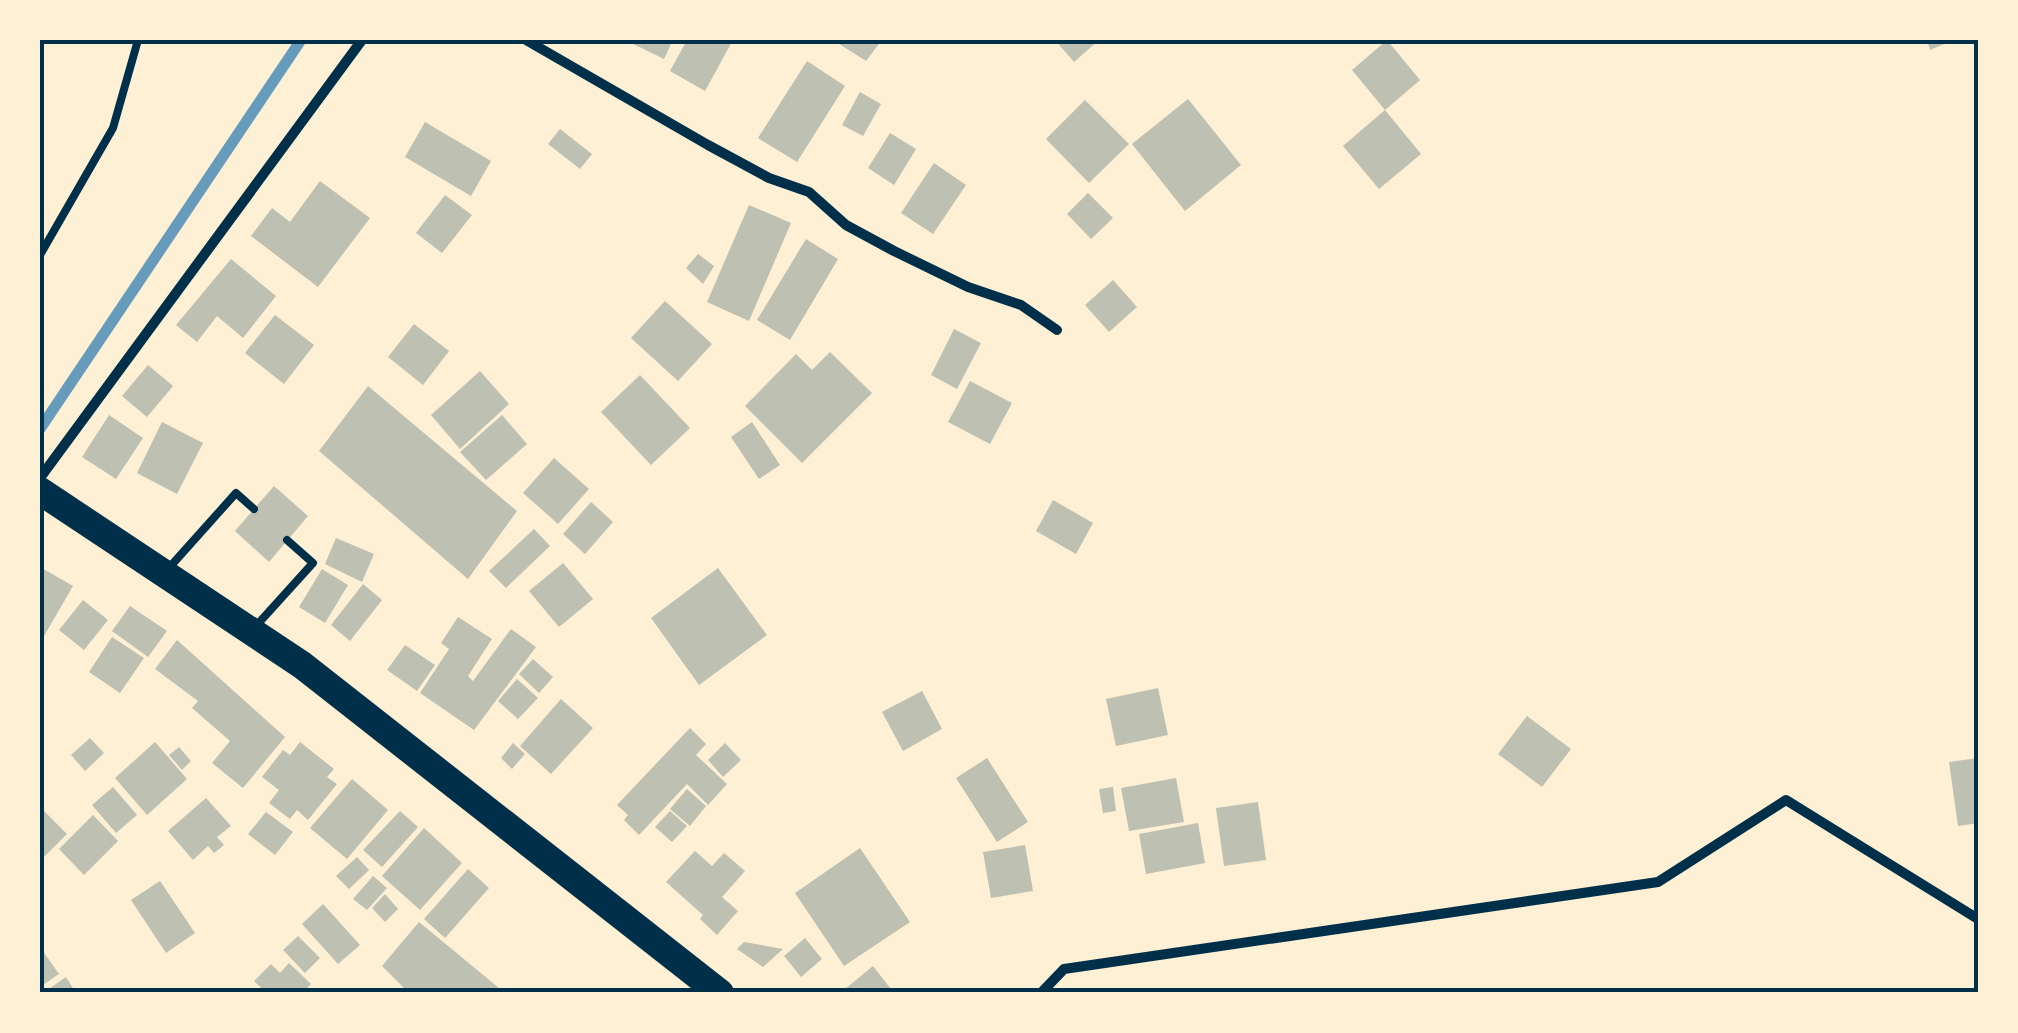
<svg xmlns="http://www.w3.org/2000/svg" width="2018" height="1033" font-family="'Asap Condensed',sans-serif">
<rect width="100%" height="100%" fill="#fdf0d5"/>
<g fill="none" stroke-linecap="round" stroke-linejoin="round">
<polyline stroke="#669bbc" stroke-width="11" points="40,429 301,40"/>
</g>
<g fill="#bec0b2">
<polygon points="625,40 673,40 664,59"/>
<polygon points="687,40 733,40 705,91 670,71"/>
<polygon points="833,40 882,40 866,61"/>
<polygon points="1055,40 1099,40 1074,62"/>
<polygon points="1387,40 1420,80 1385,110 1352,70"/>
<polygon points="1927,40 1954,40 1930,50"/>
<polygon points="807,61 845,86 797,162 758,138"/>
<polygon points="860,92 881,104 863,136 842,125"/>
<polygon points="1188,99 1241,165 1185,211 1132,144"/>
<polygon points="1085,100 1129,144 1089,183 1046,139"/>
<polygon points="1385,110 1421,154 1379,189 1343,146"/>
<polygon points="425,122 491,161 471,196 405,157"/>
<polygon points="560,129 592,154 580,169 548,144"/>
<polygon points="890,133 916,149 894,185 868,168"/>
<polygon points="934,163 966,185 933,234 901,213"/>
<polygon points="320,181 370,218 318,287 251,236 272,208 290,222"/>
<polygon points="1088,193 1113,218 1091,239 1067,214"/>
<polygon points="445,195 472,215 442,253 416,233"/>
<polygon points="749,205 791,223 749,321 707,302"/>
<polygon points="806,239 838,259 790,340 757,320"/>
<polygon points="698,254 714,266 703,284 686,268"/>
<polygon points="231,259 276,296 243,338 217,316 197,342 176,325"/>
<polygon points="1113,280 1137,307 1109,332 1085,305"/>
<polygon points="665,301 712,344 678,381 631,338"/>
<polygon points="275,315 314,345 284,384 245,353"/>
<polygon points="414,324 449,351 423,385 388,357"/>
<polygon points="954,329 981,343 957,389 931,375"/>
<polygon points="830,352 872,393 802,463 745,406 796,354 812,370"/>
<polygon points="148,365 173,386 147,417 122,396"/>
<polygon points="480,371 509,404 460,449 431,415"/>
<polygon points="640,375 690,428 651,465 601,412"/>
<polygon points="970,381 1012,403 990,444 948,422"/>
<polygon points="368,386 517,511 468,579 319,451"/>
<polygon points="109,415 143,438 116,479 82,457"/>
<polygon points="502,415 527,444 486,480 460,452"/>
<polygon points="162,422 203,443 177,494 137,473"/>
<polygon points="752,422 780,465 759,479 731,437"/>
<polygon points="554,458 589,489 558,524 523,493"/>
<polygon points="274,486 308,516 269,562 235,531"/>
<polygon points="1053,500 1093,523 1076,554 1036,531"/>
<polygon points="591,502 613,522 585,554 563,534"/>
<polygon points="534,529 550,546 506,588 489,571"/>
<polygon points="336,538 374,554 362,582 325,564"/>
<polygon points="563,563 593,599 559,627 529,591"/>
<polygon points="40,567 73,586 40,643"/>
<polygon points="718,568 767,635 699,685 651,618"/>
<polygon points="322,569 348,585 325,623 299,607"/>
<polygon points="363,584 382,600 350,641 331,625"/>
<polygon points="83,600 108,620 84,650 59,630"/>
<polygon points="130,606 167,631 148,657 112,631"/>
<polygon points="458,617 492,639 468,676 473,681 511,629 536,647 474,730 420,693 449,649 441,643"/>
<polygon points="112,637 144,658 120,693 89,672"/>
<polygon points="177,640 285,737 243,788 212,763 230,741 192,708 198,701 155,669"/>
<polygon points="405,645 435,665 417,691 387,670"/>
<polygon points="533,659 553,677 539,693 519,674"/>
<polygon points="517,679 538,698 518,719 498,701"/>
<polygon points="1158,688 1168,735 1116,746 1106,699"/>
<polygon points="922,691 942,729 903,751 882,712"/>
<polygon points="561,699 593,728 551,774 520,746"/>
<polygon points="1527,716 1571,749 1542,787 1498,754"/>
<polygon points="690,728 706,744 696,755 727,784 708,805 687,784 639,835 624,820 628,815 617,805"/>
<polygon points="90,738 104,753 85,771 71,755"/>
<polygon points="155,742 187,779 147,815 115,778"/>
<polygon points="300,742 334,769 327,777 337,784 308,820 297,810 290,819 269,803 279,790 262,777 283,750 290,755"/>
<polygon points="513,743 525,754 512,769 501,758"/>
<polygon points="725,743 741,760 723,777 708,760"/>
<polygon points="179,747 191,761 182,770 169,755"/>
<polygon points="987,758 1028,822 997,842 956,778"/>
<polygon points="1978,758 1978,823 1958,826 1949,762"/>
<polygon points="1176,778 1184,822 1129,831 1121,788"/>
<polygon points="352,779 388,810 347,859 310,828"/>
<polygon points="113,787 137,815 116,833 92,805"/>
<polygon points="1113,787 1116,811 1103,813 1099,789"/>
<polygon points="687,789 706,806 690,826 670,809"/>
<polygon points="206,798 231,826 217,837 224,845 214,853 208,846 193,860 168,831"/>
<polygon points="1258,802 1266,860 1224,866 1216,808"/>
<polygon points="40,807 67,834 40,861"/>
<polygon points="400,811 418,827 382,867 363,850"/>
<polygon points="670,811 687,826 672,842 655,827"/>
<polygon points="266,812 293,832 275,855 248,834"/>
<polygon points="93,815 118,841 84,875 59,849"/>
<polygon points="1198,823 1205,863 1146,874 1139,834"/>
<polygon points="424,828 462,863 420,910 382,876"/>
<polygon points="1025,845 1033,891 991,898 983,852"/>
<polygon points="860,848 910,922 844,966 795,893"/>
<polygon points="695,851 712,866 724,853 745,871 722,897 738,911 717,935 700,919 703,915 666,882"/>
<polygon points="357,857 369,870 349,889 336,876"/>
<polygon points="468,869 489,888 445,938 424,919"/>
<polygon points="373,876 387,888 367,910 353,899"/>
<polygon points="160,881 195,933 166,953 131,900"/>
<polygon points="385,894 398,909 385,922 372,908"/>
<polygon points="323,904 360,945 338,964 302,924"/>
<polygon points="419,922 505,993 409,993 382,966"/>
<polygon points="298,936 320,958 305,973 283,950"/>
<polygon points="805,938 822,959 801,977 784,956"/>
<polygon points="744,942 783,949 763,967 737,949"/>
<polygon points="40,947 59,974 40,987"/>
<polygon points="289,963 311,984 302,993 267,993 254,981 271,964 280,973"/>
<polygon points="873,966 894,993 840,993"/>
<polygon points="66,977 76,993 43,993"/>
</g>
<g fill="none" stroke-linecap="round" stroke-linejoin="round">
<g stroke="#003049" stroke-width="8">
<polyline points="40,255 113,128 138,40"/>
<polyline points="168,569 236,493 254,509"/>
<polyline points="255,627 313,563 287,540"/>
</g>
<g stroke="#003049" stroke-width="10">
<polyline points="526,40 708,145 769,178 809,192 846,225 894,251 968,287 1021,305 1057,330"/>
<polyline points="40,478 362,40"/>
<polyline points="1041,993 1064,969 1658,882 1786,800 1978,919"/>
</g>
<polyline stroke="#003049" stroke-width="28" points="40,491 302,665 720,993"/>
</g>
<rect width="2018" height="1033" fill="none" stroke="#fdf0d5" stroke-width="85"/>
<rect x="42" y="42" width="1934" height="948" fill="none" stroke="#003049" stroke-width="4"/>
</svg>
